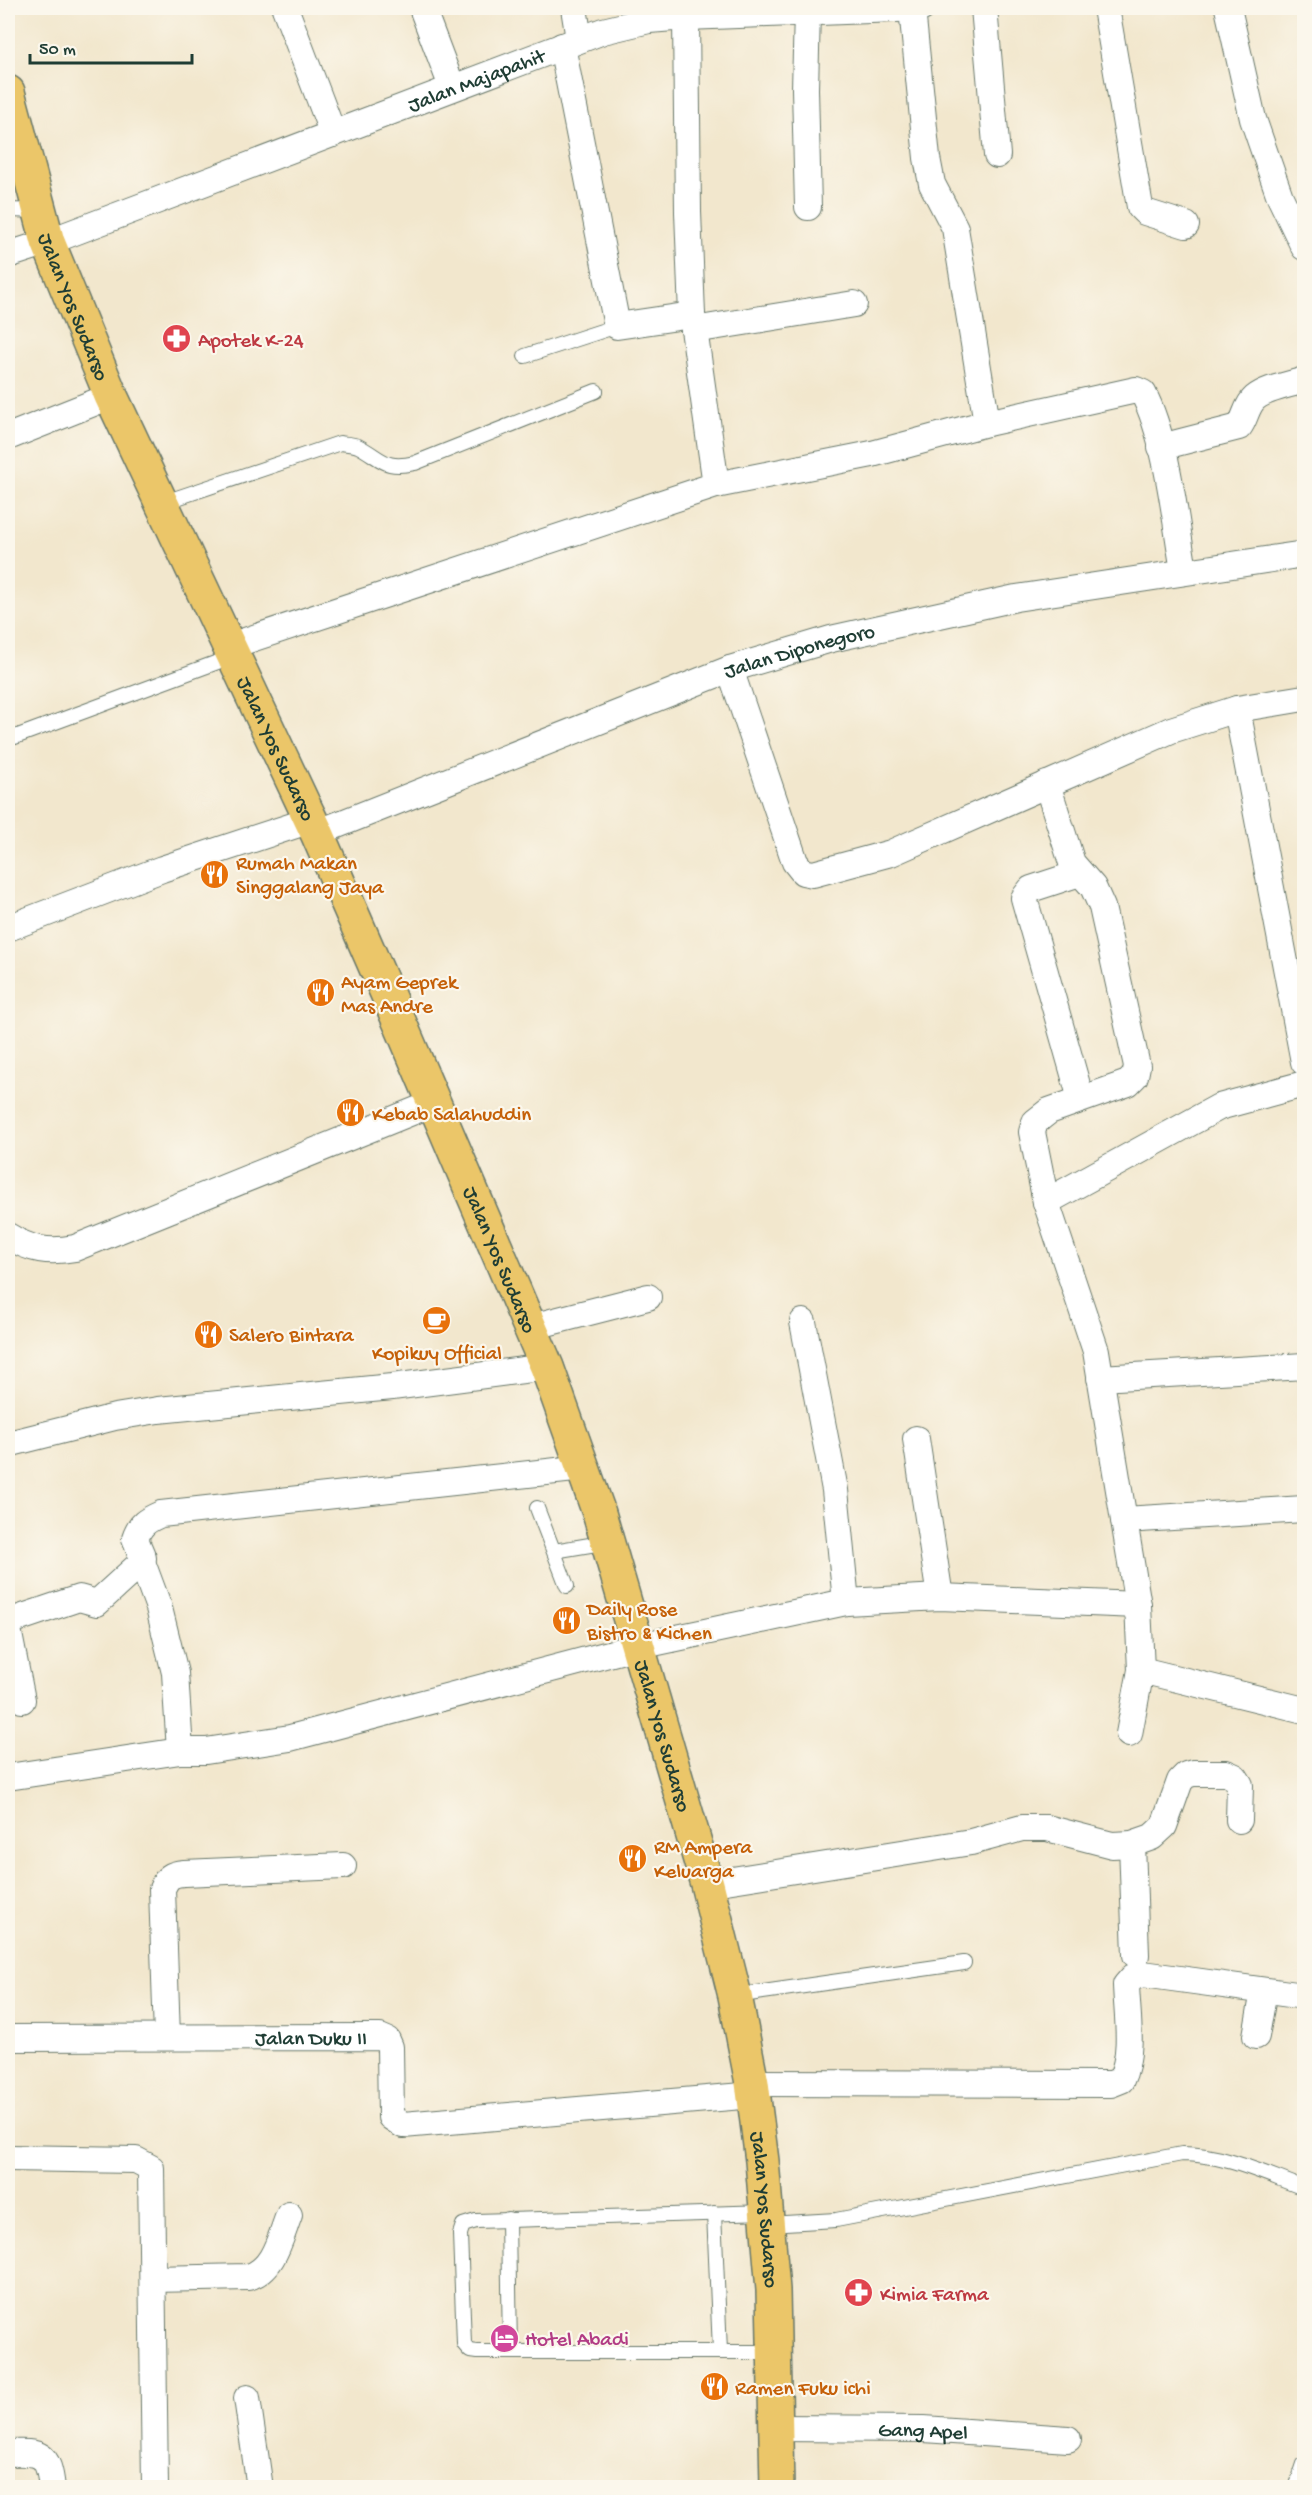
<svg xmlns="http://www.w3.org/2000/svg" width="1312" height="2495" font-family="'Gochi Hand',sans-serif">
<rect width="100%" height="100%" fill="#fbf7ec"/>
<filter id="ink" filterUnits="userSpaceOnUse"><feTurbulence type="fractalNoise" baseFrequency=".0167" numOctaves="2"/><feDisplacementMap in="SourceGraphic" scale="12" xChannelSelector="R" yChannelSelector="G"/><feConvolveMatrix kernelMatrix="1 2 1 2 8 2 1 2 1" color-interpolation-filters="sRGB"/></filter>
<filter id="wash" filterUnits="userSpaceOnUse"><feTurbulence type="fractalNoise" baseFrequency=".008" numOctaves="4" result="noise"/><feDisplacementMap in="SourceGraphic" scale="24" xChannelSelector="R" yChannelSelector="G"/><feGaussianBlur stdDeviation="1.35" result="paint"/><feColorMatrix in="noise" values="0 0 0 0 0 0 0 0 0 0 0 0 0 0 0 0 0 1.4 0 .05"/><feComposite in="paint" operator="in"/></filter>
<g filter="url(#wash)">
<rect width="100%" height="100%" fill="#f2e7cd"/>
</g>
<g filter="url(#ink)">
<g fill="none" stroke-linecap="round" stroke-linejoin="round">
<defs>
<g id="lane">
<polyline points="8,210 40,211"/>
<polyline points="525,356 617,326"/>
<path d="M162,503L340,443C345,444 353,444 358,446C383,459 384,470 415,463L596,391"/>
<polyline points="15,737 234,656"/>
<polyline points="537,1508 567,1586"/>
<polyline points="554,1551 608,1542"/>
<polyline points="735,1996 964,1963"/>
<polyline points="767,2212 476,2221 463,2225 460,2234 464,2344 470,2351 477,2352 775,2352"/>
<polyline points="714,2213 720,2351"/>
<polyline points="508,2219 510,2352"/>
<path d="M768,2224L836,2220L1182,2154C1224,2154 1265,2174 1304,2188"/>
<polyline points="1296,2488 1304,2464"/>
</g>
<g id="street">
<polyline points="285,8 333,134"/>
<polyline points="422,8 452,87"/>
<polyline points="574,8 579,39"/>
<polyline points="984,8 997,155"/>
<polyline points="1106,8 1140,207 1145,212 1186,225"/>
<polyline points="1228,8 1253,119 1280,197 1304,247"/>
<polyline points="912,9 927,158 932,184 955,228 987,423"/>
<polyline points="807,12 805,89 808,207"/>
<polyline points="686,17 688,212 692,315 716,485"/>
<polyline points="562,46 617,326 692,315"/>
<path id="s1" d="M8,255L48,242L603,31L649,20L686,17L922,8"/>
<polyline points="694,330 854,304"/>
<polyline points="8,437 111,396"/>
<path d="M1161,447L1239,427C1246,418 1246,406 1255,398C1267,388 1290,385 1304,380"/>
<path d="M230,646L716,485L872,454L987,423L1136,390L1143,393C1167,438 1175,519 1184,571"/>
<polyline points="730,669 795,862 803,872 813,874 891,853 1171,730 1237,709 1304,698"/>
<polyline points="1237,709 1304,1062"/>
<polyline points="1047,784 1072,863 1093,887 1102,907 1137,1066 1135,1076 1128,1083 1049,1111 1035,1122 1032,1132 1046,1202 1096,1351 1138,1605 1141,1670 1129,1734"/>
<path id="s2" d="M317,833L730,669L831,639L1016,598L1304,554"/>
<polyline points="1080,873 1031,889 1024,898 1081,1099"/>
<polyline points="8,928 162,869 311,820"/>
<polyline points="1046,1202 1219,1107 1304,1084"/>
<path d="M8,1236C30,1250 49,1253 75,1248L434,1103"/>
<polyline points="803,1322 835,1490 846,1602"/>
<polyline points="531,1327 648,1297"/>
<polyline points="1100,1378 1304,1366"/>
<polyline points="916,1439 940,1597"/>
<polyline points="8,1444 115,1417 158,1410 392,1387 547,1367"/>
<polyline points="1124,1520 1304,1509"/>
<polyline points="142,1562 159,1608 175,1673 180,1751"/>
<path d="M8,1622L79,1598L97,1603L142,1562L143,1558L135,1539C140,1524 147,1520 161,1514L584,1468"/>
<polyline points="8,1629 22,1700"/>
<polyline points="1141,1670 1304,1710"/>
<polyline points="8,1777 180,1751 206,1751 290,1738 639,1646 846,1602 940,1597 1138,1605"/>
<polyline points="1132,1844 1136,1955"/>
<polyline points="707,1884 971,1842 1022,1828 1047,1828 1112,1845 1132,1844 1152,1837 1164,1826 1180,1781 1186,1775 1193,1773 1226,1773 1235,1777 1240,1785 1239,1820"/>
<polyline points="1256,2036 1264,1991"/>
<path d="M167,2037L162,1889C167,1877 171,1874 184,1873L343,1866"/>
<path id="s3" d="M8,2038L380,2037L387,2040L390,2047L391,2117L403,2125L754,2095"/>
<path d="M752,2083L1111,2084L1121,2080C1134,2052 1127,2015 1126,1985L1133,1977L1143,1974L1304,1996"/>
<polyline points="8,2158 136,2160 151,2168 155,2488"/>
<path d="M153,2279L248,2277C274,2270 280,2238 289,2215"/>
<polyline points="247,2398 260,2488"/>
<path id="s4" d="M776,2428L924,2429L1068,2439"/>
<path d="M8,2453C41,2452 48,2452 52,2488"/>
</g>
<g id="highway">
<path id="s5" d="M8,92L48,242L111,396L317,833L393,1007L547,1367L599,1513L707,1884L735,1996L752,2083L762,2161L773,2290L777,2488"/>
</g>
</defs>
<use href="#lane" stroke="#69786a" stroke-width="16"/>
<use href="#street" stroke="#69786a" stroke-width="28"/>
<use href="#highway" stroke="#69786a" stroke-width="36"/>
<use href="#lane" stroke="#fff" stroke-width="14"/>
<use href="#street" stroke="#fff" stroke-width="26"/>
<use href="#highway" stroke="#ebc669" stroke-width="33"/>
</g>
</g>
<defs>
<symbol id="pharmacy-disc" viewBox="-11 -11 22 22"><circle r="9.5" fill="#e0444e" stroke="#fbf7ec"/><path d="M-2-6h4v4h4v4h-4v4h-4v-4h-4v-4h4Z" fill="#fff"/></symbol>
<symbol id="restaurant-disc" viewBox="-11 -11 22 22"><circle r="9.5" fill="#e8710a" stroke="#fbf7ec"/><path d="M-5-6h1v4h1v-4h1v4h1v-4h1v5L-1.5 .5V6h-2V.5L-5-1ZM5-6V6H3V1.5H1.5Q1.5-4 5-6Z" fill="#fff"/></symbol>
<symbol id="cafe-disc" viewBox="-11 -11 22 22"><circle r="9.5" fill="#e8710a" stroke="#fbf7ec"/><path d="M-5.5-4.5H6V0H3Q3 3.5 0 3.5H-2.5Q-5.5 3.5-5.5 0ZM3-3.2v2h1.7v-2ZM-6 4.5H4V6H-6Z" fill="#fff"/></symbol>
<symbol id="hotel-disc" viewBox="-11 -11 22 22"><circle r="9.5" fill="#d1479c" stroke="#fbf7ec"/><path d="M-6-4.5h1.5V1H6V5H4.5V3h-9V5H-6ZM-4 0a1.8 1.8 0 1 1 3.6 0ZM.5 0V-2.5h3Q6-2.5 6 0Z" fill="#fff"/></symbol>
</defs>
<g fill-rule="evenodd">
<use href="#pharmacy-disc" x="160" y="322" width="33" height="33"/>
<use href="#restaurant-disc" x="198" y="858" width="33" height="33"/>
<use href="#restaurant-disc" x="304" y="976" width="33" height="33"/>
<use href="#restaurant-disc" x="334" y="1096" width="33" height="33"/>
<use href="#cafe-disc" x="420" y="1304" width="33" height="33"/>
<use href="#restaurant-disc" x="192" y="1318" width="33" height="33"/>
<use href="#restaurant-disc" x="550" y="1604" width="33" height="33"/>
<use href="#restaurant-disc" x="616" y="1842" width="33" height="33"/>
<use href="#pharmacy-disc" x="842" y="2276" width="33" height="33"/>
<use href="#hotel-disc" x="488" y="2322" width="33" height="33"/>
<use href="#restaurant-disc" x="698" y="2370" width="33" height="33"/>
</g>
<g text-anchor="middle" stroke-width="4.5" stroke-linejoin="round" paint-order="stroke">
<g font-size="21" fill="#1f3d34" stroke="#fbf7ec">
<text dy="7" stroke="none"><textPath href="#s1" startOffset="500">Jalan Majapahit</textPath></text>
<text dy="7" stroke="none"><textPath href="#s5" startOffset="225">Jalan Yos Sudarso</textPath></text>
<text dy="7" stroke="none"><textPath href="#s2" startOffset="516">Jalan Diponegoro</textPath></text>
<text dy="7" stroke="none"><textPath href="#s5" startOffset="711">Jalan Yos Sudarso</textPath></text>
<text dy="7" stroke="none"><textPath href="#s5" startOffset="1269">Jalan Yos Sudarso</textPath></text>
<text dy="7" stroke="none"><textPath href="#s5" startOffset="1773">Jalan Yos Sudarso</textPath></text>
<text dy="7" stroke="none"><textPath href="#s3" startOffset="303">Jalan Duku II</textPath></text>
<text dy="7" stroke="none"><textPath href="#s5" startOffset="2259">Jalan Yos Sudarso</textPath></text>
<text dy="7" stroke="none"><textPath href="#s4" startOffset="147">Gang Apel</textPath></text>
</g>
<g font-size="21" fill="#be3a42" stroke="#fbf7ec" text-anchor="start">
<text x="198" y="346">Apotek K-24</text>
<text x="880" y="2300">Kimia Farma</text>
</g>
<g font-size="21" fill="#c56008" stroke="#fbf7ec" text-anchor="start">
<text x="236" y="869">Rumah Makan<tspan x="236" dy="24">Singgalang Jaya</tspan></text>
<text x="341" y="988">Ayam Geprek<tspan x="341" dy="24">Mas Andre</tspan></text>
<text x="372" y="1120">Kebab Salahuddin</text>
<text x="229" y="1341">Salero Bintara</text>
<text x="437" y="1359" text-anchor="middle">Kopikuy Official</text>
<text x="587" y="1615">Daily Rose<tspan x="587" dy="24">Bistro &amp; Kichen</tspan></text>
<text x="654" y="1853">RM Ampera<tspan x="654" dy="24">Keluarga</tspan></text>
<text x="735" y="2394">Ramen Fuku ichi</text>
</g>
<g font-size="21" fill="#b23c85" stroke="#fbf7ec" text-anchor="start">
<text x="525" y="2345">Hotel Abadi</text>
</g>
</g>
<rect width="1312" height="2495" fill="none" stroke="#fbf7ec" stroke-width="30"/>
<path d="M30 54v9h162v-9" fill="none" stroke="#1f3d34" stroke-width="3"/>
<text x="39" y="54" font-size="18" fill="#1f3d34" stroke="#fbf7ec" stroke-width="4.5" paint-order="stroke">50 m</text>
</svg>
